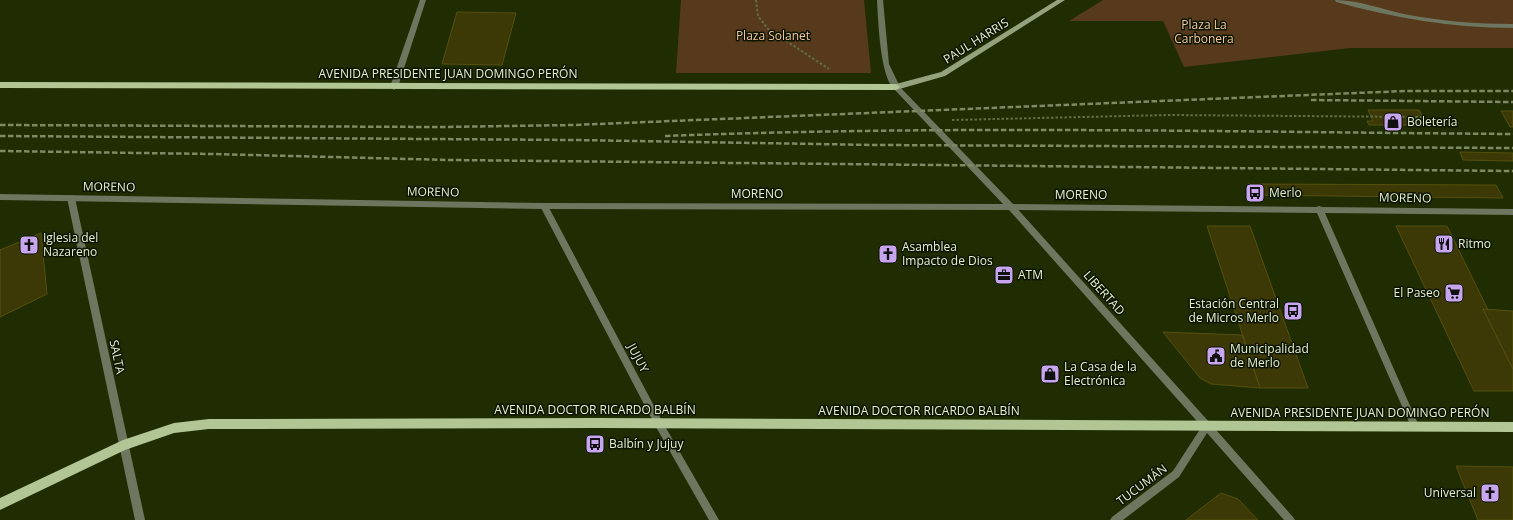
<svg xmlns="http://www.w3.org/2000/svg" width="1513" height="520" font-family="'Open Sans',sans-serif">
<rect width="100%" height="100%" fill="#202d02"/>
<g fill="#573a1c">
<polygon points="681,0 864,0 871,73 676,73"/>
<polygon points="1103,0 1513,0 1513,48 1350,48 1184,67 1163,21 1069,21"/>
</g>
<g fill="#3c3907" stroke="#55500f">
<polygon points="457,12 516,13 502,65 442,64"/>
<polygon points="1368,110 1419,110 1428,125 1369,125 1367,121 1373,121"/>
<polygon points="1501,111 1513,111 1513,127 1510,127"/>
<polygon points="1460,152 1513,153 1513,161 1463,160"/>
<polygon points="1248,184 1496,185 1503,198 1252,195"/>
<polygon points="1207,226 1250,226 1308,388 1260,388"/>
<polygon points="1396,226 1447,226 1513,361 1513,391 1474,391"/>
<polygon points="41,233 47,294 0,317 0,250"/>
<polygon points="1483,309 1513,311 1513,369"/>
<polygon points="1163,332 1242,335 1260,388 1211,384 1200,378"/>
<polygon points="1456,466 1513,467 1513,520 1478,520"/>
<polygon points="1221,493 1238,499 1258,520 1186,520"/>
</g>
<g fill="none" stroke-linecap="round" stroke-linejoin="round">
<g stroke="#616e47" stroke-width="2" stroke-dasharray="2.5 2" stroke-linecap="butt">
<polyline points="756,0 758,16 768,29 829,69"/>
<polyline points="952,120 1169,115 1424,117"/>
</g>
<path fill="#6d765e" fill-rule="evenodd" d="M1335,0C1358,0 1381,9 1404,14C1440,21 1476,24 1513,24V28C1452,28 1394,18 1336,2Z"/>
<g fill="#6d765e" fill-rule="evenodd">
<polygon points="420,0 426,0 398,87 394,90 390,87"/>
<path d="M877,0H883L889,64L900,87L896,90C880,82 878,17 877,0Z"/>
<polygon points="71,195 74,196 75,198 145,520 135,520 67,198 68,196"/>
<polygon points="544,203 547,204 662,421 719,520 709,520 656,427 540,206 541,204"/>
<polygon points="1011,204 1316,207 1319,206 1322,207 1513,209 1513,215 1325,213 1419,426 1418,429 1415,430 1412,429 1317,213 1011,210 1008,209 1007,207 1008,205"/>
<polygon points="1207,422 1210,423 1293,517 1295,520 1284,520 1207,433 1179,477 1123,520 1110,520 1112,517 1173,471 1204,423"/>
</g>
<polygon fill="#6d765e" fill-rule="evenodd" points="896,84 898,85 1014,205 1210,423 1211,426 1210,429 1207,430 1204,429 1009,210 544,209 0,200 0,194 544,203 1003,204 894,89 892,87 894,85"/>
<polygon fill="#94a37d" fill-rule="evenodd" points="1057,0 1065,0 945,76 896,90 892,87 896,84 941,72"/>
<g fill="#b2c594" fill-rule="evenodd">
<polygon points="0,82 896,84 900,87 896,90 0,88"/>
<polygon points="598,418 1513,422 1513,432 598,428 209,429 174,433 125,450 0,510 0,498 123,440 174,423 209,419"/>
</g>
<g stroke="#7d8a65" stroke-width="2.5" stroke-dasharray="5.5 2.5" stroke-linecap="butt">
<polyline points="1311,100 1513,102"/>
<polyline points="0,125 440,127 574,125 1405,91 1513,91"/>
<polyline points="0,136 575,140 876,145 1513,148"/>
<path d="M665,136C947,125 1230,132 1513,134"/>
<polyline points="0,151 212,154 450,160 1513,171"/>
</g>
</g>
<defs>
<symbol id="shop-square" viewBox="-11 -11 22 22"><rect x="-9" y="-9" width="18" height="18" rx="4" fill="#c7a6ef" stroke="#0c1301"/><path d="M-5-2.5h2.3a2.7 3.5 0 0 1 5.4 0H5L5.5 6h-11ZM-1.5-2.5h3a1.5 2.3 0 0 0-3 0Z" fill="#111"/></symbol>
<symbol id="bus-square" viewBox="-11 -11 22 22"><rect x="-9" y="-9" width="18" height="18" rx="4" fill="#c7a6ef" stroke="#0c1301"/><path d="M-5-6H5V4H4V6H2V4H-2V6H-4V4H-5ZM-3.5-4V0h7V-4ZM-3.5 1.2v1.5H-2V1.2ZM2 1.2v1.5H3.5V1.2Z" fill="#111"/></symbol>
<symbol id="restaurant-square" viewBox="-11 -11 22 22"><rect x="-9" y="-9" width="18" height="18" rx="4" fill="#c7a6ef" stroke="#0c1301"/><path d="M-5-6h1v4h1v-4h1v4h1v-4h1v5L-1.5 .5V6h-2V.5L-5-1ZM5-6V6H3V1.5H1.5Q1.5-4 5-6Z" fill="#111"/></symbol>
<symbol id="church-square" viewBox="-11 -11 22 22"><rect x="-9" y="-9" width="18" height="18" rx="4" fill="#c7a6ef" stroke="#0c1301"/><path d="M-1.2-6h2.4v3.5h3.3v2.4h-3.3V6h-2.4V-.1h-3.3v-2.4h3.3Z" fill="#111"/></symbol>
<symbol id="office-square" viewBox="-11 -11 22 22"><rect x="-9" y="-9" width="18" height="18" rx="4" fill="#c7a6ef" stroke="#0c1301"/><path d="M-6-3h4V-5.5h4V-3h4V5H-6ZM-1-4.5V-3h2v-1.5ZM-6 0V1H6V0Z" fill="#111"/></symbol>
<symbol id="supermarket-square" viewBox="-11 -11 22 22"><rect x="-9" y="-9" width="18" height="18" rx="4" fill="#c7a6ef" stroke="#0c1301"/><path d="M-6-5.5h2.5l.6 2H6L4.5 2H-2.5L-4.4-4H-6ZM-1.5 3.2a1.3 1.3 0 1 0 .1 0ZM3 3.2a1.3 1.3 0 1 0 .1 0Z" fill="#111"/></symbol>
<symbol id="civic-square" viewBox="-11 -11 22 22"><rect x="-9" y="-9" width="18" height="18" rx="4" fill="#c7a6ef" stroke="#0c1301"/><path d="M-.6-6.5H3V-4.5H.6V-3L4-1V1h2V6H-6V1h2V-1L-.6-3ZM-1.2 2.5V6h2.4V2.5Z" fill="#111"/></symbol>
</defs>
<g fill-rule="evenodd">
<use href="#shop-square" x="1382" y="111" width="22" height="22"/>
<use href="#bus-square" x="1244" y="182" width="22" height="22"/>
<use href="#restaurant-square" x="1433" y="233" width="22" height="22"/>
<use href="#church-square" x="18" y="234" width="22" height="22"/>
<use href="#church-square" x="877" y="243" width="22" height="22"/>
<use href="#office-square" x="993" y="264" width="22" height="22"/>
<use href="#supermarket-square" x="1443" y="282" width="22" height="22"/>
<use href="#bus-square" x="1282" y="300" width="22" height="22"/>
<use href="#civic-square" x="1205" y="345" width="22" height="22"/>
<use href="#shop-square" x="1039" y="363" width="22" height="22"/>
<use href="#bus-square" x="584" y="433" width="22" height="22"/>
<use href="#church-square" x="1479" y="482" width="22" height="22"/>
</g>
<g text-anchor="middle" stroke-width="3" stroke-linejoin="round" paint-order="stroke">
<g font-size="12" fill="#f7c89c" stroke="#0c1301">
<text x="1204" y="29">Plaza La<tspan x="1204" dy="14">Carbonera</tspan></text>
<text x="773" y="40">Plaza Solanet</text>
</g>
<g font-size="12" fill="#e5f1d3" stroke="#0c1301">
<text transform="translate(976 41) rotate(-32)" y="4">PAUL HARRIS</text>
<text x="448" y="78">AVENIDA PRESIDENTE JUAN DOMINGO PERÓN</text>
<text transform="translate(109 187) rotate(1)" y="4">MORENO</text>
<text transform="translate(433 192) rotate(1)" y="4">MORENO</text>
<text x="757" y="198">MORENO</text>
<text x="1081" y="199">MORENO</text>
<text transform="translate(1405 198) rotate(1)" y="4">MORENO</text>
<text transform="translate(1104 293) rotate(48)" y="4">LIBERTAD</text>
<text transform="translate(117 357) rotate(78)" y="4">SALTA</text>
<text transform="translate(638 358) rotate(62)" y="4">JUJUY</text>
<text x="595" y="414">AVENIDA DOCTOR RICARDO BALBÍN</text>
<text x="919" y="415">AVENIDA DOCTOR RICARDO BALBÍN</text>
<text x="1360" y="417">AVENIDA PRESIDENTE JUAN DOMINGO PERÓN</text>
<text transform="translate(1142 485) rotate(-37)" y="4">TUCUMÁN</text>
</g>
<g font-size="12" fill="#e5f1d3" stroke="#0c1301" text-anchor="start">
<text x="1407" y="126">Boletería</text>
<text x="1269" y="197">Merlo</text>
<text x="43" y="242">Iglesia del<tspan x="43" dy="14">Nazareno</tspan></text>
<text x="1458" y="248">Ritmo</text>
<text x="902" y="251">Asamblea<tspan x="902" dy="14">Impacto de Dios</tspan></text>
<text x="1018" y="279">ATM</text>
<text x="1440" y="297" text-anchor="end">El Paseo</text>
<text x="1279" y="308" text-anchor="end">Estación Central<tspan x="1279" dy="14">de Micros Merlo</tspan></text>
<text x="1230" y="353">Municipalidad<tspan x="1230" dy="14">de Merlo</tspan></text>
<text x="1064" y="371">La Casa de la<tspan x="1064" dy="14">Electrónica</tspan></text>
<text x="609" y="448">Balbín y Jujuy</text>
<text x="1476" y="497" text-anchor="end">Universal</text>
</g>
</g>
</svg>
